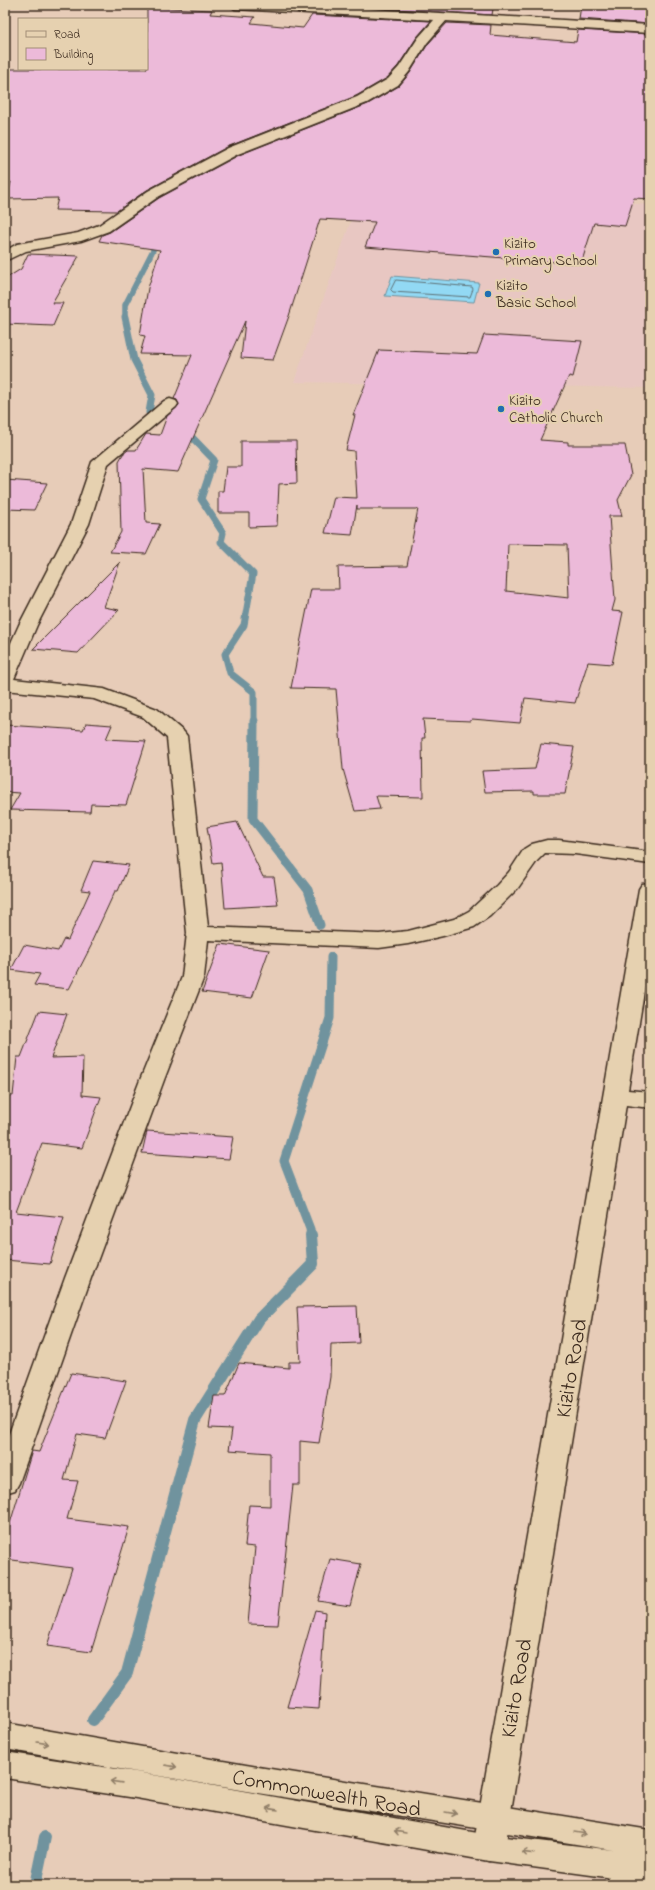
<svg xmlns="http://www.w3.org/2000/svg" width="655" height="1890" font-family="'Indie Flower',sans-serif">
<rect width="100%" height="100%" fill="#e7ccb8"/>
<filter id="ink" filterUnits="userSpaceOnUse"><feTurbulence type="fractalNoise" baseFrequency=".025" numOctaves="2"/><feDisplacementMap in="SourceGraphic" scale="8" xChannelSelector="R" yChannelSelector="G"/><feConvolveMatrix kernelMatrix="1 2 1 2 8 2 1 2 1" color-interpolation-filters="sRGB"/></filter>
<g filter="url(#ink)">
<polygon fill="#e8c7c2" points="365,181 650,205 650,388 294,382"/>
<polygon fill="#92d9f4" stroke="#6f939e" points="392,276 479,283 474,302 385,296"/>
<g fill="none" stroke-linecap="round" stroke-linejoin="round">
<polygon stroke="#5e7074" stroke-width="1" points="396,280 472,287 473,289 470,297 393,292 391,290"/>
<polyline stroke="#6f939e" stroke-width="5.5" points="125,318 125,305 153,250"/>
<g stroke="#6f939e" stroke-width="7">
<polyline points="125,317 134,360 152,395 149,412"/>
<polyline points="185,430 214,460 201,499 223,533 221,542 253,574 244,625 225,654 230,673 254,692 254,722"/>
</g>
<g stroke="#6f939e" stroke-width="9">
<polyline points="254,721 253,819 308,890 320,925"/>
<polyline points="311,1236 310,1229 284,1161 330,1018 331,957"/>
</g>
<g stroke="#6f939e" stroke-width="12">
<polyline points="93,1720 127,1673 195,1420 259,1319 313,1264 311,1235"/>
<polyline points="35,1885 45,1837"/>
</g>
</g>
<g fill="#ecbad9" stroke="#3b2a1e" fill-rule="evenodd">
<polygon points="325,5 480,5 479,9 493,9 492,15"/>
<polygon points="581,5 650,5 650,24 579,19"/>
<polygon points="147,7 212,10 210,14 255,17 251,23 303,28 312,15 431,21 417,37 398,66 387,78 356,96 227,147 147,190 117,211 55,210 58,198 7,199 11,182 5,182 5,69 147,69"/>
<polygon points="447,23 491,25 490,35 576,42 578,30 650,34 650,199 634,198 625,226 594,223 581,264 365,247 375,222 320,219 289,316 273,360 241,358 245,321 178,472 143,469 146,523 160,524 146,554 110,552 121,532 119,461 123,454 128,450 136,450 146,434 160,435 167,416 179,405 177,400 174,399 192,355 140,354 145,336 140,335 148,288 160,250 99,241 102,235 110,232 159,198 239,155 368,104 399,86 410,73 428,44"/>
<polygon points="28,254 79,256 52,303 63,303 53,326 5,324 5,279 21,269"/>
<path d="M484,335L582,341L573,377L569,376L540,440L568,442V445H625L631,475L618,500L622,516H609L615,600L612,611L623,612L612,664L588,662L575,703L525,698L520,723L472,719L471,721L423,719L425,738H422L423,797L376,796L380,809L355,811L343,769L336,689L291,688L311,589H339L338,567L407,566L418,509H357V505L352,535L325,533L334,497L357,498L354,451L346,450L355,415H353L379,350L477,354ZM508,544L567,545L569,598L506,591Z"/>
<polygon points="241,441 296,441 297,483 279,484 277,526 249,527 249,513 218,513 218,491 223,491 226,467 241,467"/>
<polygon points="5,480 47,483 34,510 5,509"/>
<polygon points="120,562 104,607 119,610 78,653 33,649"/>
<polygon points="86,723 112,725 106,739 146,741 126,805 91,804 90,812 10,810 20,793 5,792 5,725 83,730"/>
<polygon points="541,744 574,747 565,794 534,794 534,791 485,792 482,771 535,769"/>
<polygon points="237,822 263,877 274,877 278,905 225,908 221,862 213,863 207,827"/>
<polygon points="93,861 129,865 118,891 115,891 91,943 92,944 69,989 34,985 40,974 11,970 24,945 58,951 64,939 68,940 90,891 81,890"/>
<polygon points="220,944 269,950 252,998 202,992"/>
<polygon points="39,1011 67,1014 51,1058 83,1057 82,1095 101,1097 82,1148 42,1143 16,1212 64,1217 50,1264 5,1260 5,1095 13,1096 17,1057 21,1057"/>
<polygon points="147,1131 233,1137 229,1159 142,1153"/>
<polygon points="357,1306 359,1343 331,1344 330,1377 319,1443 300,1441 300,1485 293,1485 278,1625 248,1624 255,1547 245,1546 249,1505 270,1506 270,1453 229,1450 232,1429 209,1428 214,1396 225,1396 239,1363 289,1368 289,1362 300,1362 297,1307"/>
<polygon points="71,1373 126,1381 105,1438 77,1434 64,1480 78,1481 67,1519 129,1527 91,1652 47,1646 72,1568 5,1559 5,1540 32,1451 39,1452"/>
<polygon points="330,1559 361,1564 350,1606 318,1601"/>
<polygon points="315,1610 325,1612 319,1709 287,1707"/>
</g>
<g fill="none" stroke-linecap="round" stroke-linejoin="round">
<defs>
<g id="street">
<polygon points="229,5 299,5 650,25 650,33 446,21 427,43 409,72 398,85 367,103 238,154 158,197 109,231 81,241 26,251 5,261 5,251 17,244 78,233 99,225 148,191 228,148 357,97 388,79 399,67 418,38 434,20 235,9"/>
<polygon points="170,399 176,401 178,404 176,407 108,464 89,524 37,625 14,679 104,689 157,709 184,732 187,736 208,927 379,934 408,931 454,919 469,911 497,885 509,872 524,849 532,844 547,840 559,840 650,852 650,864 575,854 545,853 537,861 518,888 490,916 474,927 443,936 408,944 379,948 208,940 204,977 164,1080 91,1278 19,1483 15,1490 5,1493 5,1445 65,1278 140,1080 182,977 187,933 167,738 143,717 94,699 5,690 5,656 19,625 71,524 92,462 164,401"/>
<polygon points="650,883 650,955 628,1090 650,1092 650,1108 626,1105 505,1848 500,1858 489,1861 478,1858 473,1848 639,889 642,884"/>
<polygon points="624,1851 635,1855 640,1865 641,1885 609,1885 608,1865 613,1855"/>
</g>
<polygon id="secondary" points="5,1723 246,1765 650,1830 650,1883 489,1861 136,1798 5,1778 5,1752 136,1772 489,1835 613,1850 246,1791 5,1749"/>
</defs>
<use href="#street" stroke="#3b2a1e" stroke-width="3"/>
<use href="#secondary" stroke="#3b2a1e" stroke-width="3"/>
<use href="#street" fill="#e6d1b0" fill-rule="evenodd"/>
<use href="#secondary" fill="#e6d1b0" fill-rule="evenodd"/>
</g>
<defs><path id="oneway-shaft" d="M-6 0H5M1.5-3L5.5 0L1.5 3" fill="none" stroke-width="1.6" stroke-linecap="round" stroke-linejoin="round"/></defs>
<g stroke="#907e67">
<use href="#oneway-shaft" transform="translate(43 1743) rotate(10)"/>
<use href="#oneway-shaft" transform="translate(171 1766) rotate(10)"/>
<use href="#oneway-shaft" transform="translate(116 1782) rotate(-172)"/>
<use href="#oneway-shaft" transform="translate(272 1809) rotate(-170)"/>
<use href="#oneway-shaft" transform="translate(451 1813) rotate(10)"/>
<use href="#oneway-shaft" transform="translate(400 1832) rotate(-170)"/>
<use href="#oneway-shaft" transform="translate(580 1833) rotate(9)"/>
<use href="#oneway-shaft" transform="translate(528 1853) rotate(-173)"/>
</g>
</g>
<g fill="#1f6fb2" stroke="#e6d1b0" stroke-width="1.5">
<circle cx="496" cy="252" r="4"/>
<circle cx="488" cy="294" r="4"/>
<circle cx="501" cy="409" r="4"/>
</g>
<g text-anchor="middle" stroke-width="4" stroke-linejoin="round" paint-order="stroke">
<g font-size="15" fill="#3b2a1e" stroke="#e6d1b0" text-anchor="start">
<text x="504" y="248">Kizito<tspan x="504" dy="17">Primary School</tspan></text>
<text x="496" y="290">Kizito<tspan x="496" dy="17">Basic School</tspan></text>
<text x="509" y="405">Kizito<tspan x="509" dy="17">Catholic Church</tspan></text>
</g>
<g font-size="22" fill="#3b2a1e" stroke="#e6d1b0">
<text transform="translate(570 1368) rotate(-80)" y="8">Kizito Road</text>
<text transform="translate(515 1688) rotate(-80)" y="8">Kizito Road</text>
<text transform="translate(327 1792) rotate(10)" y="8">Commonwealth Road</text>
</g>
</g>
<rect width="655" height="1890" fill="none" stroke="#e6d1b0" stroke-width="20"/>
<rect x="10" y="10" width="635" height="1870" fill="none" stroke="#3b2a1e" stroke-width="1.5" filter="url(#ink)"/>
<rect x="18" y="18" width="130" height="52" fill="#e6d1b0" stroke="#a28e76"/>
<rect x="26" y="31" width="20" height="6" fill="#e6d1b0" stroke="#a28e76"/>
<text x="54" y="38" font-size="12" fill="#3b2a1e">Road</text>
<rect x="26" y="48" width="20" height="12" fill="#ecbad9" stroke="#a28e76"/>
<text x="54" y="58" font-size="12" fill="#3b2a1e">Building</text>
</svg>
